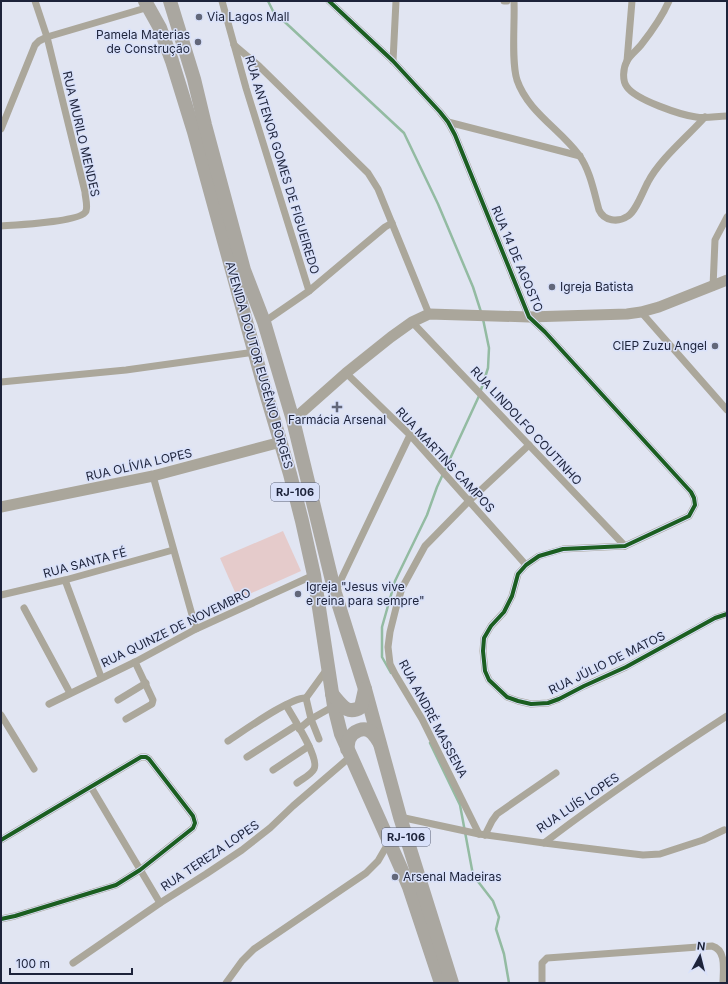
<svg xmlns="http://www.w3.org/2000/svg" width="728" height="984" font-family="Inter,sans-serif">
<rect width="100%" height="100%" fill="#e1e5f2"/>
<polygon fill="#e5cbcb" points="283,531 301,571 238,599 220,558"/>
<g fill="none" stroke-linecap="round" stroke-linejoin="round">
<g stroke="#93bba2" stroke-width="2.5">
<polyline points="268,1 273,11 404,133 438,204 473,287 481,312"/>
<polyline points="391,673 382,657 382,627 395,581 427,515 437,487 479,396 488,368 489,348 483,319"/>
<polyline points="430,743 460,805 473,875 493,901 499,917 496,929 504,954 509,983"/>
</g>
<g stroke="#aba79b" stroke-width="7">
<polyline points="222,1 246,88 309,291"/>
<polyline points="329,1 393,61 440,112 448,122 455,135 529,317 545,332 691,492 694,498 695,505 689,516 625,546 563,549 539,556 526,565 518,574 512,596 504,612 491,626 484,638 483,651 485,671 489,680 507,697 518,701 531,704 548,703 559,699 584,686 626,667 715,618 727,614"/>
<polyline points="504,1 507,1"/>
<path d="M514,1C515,23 511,61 517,80C528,112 560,129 579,155C590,170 594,192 599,210C604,221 618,223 628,216C636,211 643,191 648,182C660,159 687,137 705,117"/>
<path d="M669,1C662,17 652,31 641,45C637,50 630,55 627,61C623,68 622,81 627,87C636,100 681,115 696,117C706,119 717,116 727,116"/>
<polyline points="234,45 259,66 368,173 378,189 429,314"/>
<polyline points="393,61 396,1"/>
<polyline points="627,61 632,1"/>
<polyline points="448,122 580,156"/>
<polyline points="1,129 35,45 39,41 47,37 149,7"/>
<path d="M1,226C14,225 82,222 86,211C88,205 85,197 85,192L47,37L35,1"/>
<polyline points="713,287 715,240 727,217"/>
<polyline points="641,312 727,410"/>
<polyline points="264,322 309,291 385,227 392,223"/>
<polyline points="412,322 625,546"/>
<polyline points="346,373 410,435 526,565"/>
<polyline points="1,382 126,370 255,352"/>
<polyline points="153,476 196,629"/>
<polyline points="65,580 101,677"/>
<polyline points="336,590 410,435"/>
<polyline points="1,595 65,580 173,550"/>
<polyline points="24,608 70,693"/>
<polyline points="306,698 327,669"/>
<polyline points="118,700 146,683"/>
<polyline points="49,704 135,662 196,629 314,575"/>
<path d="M286,705C292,716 320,758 314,769C311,775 302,779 297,783"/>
<polyline points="1,715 34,769"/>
<polyline points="126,719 152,704 153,700 135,662"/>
<polyline points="299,729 311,719 334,706"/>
<path d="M228,741C242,732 292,696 306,698L311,719L319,739"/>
<polyline points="247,757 297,725"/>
<polyline points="273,770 309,746"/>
<polyline points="91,787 160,903"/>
<path d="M400,817L479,834L544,843C603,798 665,756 727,716"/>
<polyline points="479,834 422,719 395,674 390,664 388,647 390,632 396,608 402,588 425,546 469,501 529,445"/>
<polyline points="485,835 492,821 497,814 556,773"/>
<polyline points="1,840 141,757 146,757 149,759 193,816 195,823 193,828 140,870 116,885 15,916 1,919"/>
<polyline points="544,843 626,853 643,855 660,854 703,840 724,830"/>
<polyline points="73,963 160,903 206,874 242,850 270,828 293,806 350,757"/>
<polyline points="226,983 242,961 254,949 366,873 378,861 389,842"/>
<path d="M542,983V963L547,958L712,946C727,950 723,971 723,983"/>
</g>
<g stroke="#aaa69b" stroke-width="11">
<polyline points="293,420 346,373 391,337 412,322 429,314 529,317 627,314 641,312 659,307 727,280"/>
<polyline points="1,507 153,476 281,442"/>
</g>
<g stroke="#aaa7a0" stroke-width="14">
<polyline points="145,1 160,28 172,61 194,132 265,390 290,474 302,521 314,575 334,706 341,734 400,866 409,887 441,983"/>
<polyline points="170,1 194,79 205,125 244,270 264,322 293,420 335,593 365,689 400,817 452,983"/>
<path d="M332,694C341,704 347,716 361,707L365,689"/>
<path d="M347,749C348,746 348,742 349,739C353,731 364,726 371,732C374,734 377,739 379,742"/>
</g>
<defs>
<g id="cycleway">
<polyline points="329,1 393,61 440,112 448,122 455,135 529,317 545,332 691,492 694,498 695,505 689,516 625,546 563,549 539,556 526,565 518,574 512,596 504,612 491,626 484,638 483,651 485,671 489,680 507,697 518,701 531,704 548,703 559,699 584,686 626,667 715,618 727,614"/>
<polyline points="1,840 141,757 146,757 149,759 193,816 195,823 193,828 140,870 116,885 15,916 1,919"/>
</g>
</defs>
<use href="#cycleway" stroke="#d9e1fa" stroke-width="6"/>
<use href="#cycleway" stroke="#1b5e20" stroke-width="4"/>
</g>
<g fill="#62677a" stroke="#d9e1fa" stroke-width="1.5">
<circle cx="199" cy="17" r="4"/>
<circle cx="198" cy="42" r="4"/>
<circle cx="552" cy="287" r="4"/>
<circle cx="715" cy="346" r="4"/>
<path d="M335 401h4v4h4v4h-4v4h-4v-4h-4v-4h4z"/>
<circle cx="298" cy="594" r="4"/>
<circle cx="395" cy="877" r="4"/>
</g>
<g text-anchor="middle" stroke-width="3" stroke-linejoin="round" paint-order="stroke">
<g fill="#d9e1fa" stroke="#555c74" stroke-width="1">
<rect x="271" y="483" width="48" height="18" rx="3"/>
<rect x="382" y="828" width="48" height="18" rx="3"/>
</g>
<g font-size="11" font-weight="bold" fill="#1d233a">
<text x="295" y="496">RJ-106</text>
<text x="406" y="841">RJ-106</text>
</g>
<g font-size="12" fill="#1d233a" stroke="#d9e1fa" text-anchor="start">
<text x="207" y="21">Via Lagos Mall</text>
<text x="190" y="39" text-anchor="end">Pamela Materias<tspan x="190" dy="14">de Construção</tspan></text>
<text x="560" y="291">Igreja Batista</text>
<text x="707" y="350" text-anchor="end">CIEP Zuzu Angel</text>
<text x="337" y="424" text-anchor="middle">Farmácia Arsenal</text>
<text x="306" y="591">Igreja "Jesus vive<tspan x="306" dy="14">e reina para sempre"</tspan></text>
<text x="403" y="881">Arsenal Madeiras</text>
</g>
<g font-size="12" fill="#1d233a" stroke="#d9e1fa">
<text transform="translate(81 134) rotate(77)" y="4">RUA MURILO MENDES</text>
<text transform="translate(282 165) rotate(73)" y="4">RUA ANTENOR GOMES DE FIGUEIREDO</text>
<text transform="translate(517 259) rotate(67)" y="4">RUA 14 DE AGOSTO</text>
<text transform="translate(259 365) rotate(74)" y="4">AVENIDA DOUTOR EUGÊNIO BORGES</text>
<text transform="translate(526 426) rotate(47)" y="4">RUA LINDOLFO COUTINHO</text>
<text transform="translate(445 460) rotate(47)" y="4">RUA MARTINS CAMPOS</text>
<text transform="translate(139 465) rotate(-13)" y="4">RUA OLÍVIA LOPES</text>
<text transform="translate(85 563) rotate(-15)" y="4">RUA SANTA FÉ</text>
<text transform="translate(176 628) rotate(-26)" y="4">RUA QUINZE DE NOVEMBRO</text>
<text transform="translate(607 663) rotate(-26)" y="4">RUA JÚLIO DE MATOS</text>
<text transform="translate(433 719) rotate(62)" y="4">RUA ANDRÉ MASSENA</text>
<text transform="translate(578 803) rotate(-34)" y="4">RUA LUÍS LOPES</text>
<text transform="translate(210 856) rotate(-34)" y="4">RUA TEREZA LOPES</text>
</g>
</g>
<rect width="728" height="984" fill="none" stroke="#1d233a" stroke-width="4"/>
<g transform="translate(700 956) rotate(7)" stroke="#d9e1fa" stroke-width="3" paint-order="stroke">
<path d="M0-3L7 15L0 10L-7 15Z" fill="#1d233a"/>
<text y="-6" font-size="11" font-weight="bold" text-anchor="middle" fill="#1d233a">N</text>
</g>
<path d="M10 968v6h122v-6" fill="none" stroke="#1d233a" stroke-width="2"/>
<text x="16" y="968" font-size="12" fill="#1d233a" stroke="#d9e1fa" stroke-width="3" paint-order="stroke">100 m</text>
</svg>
